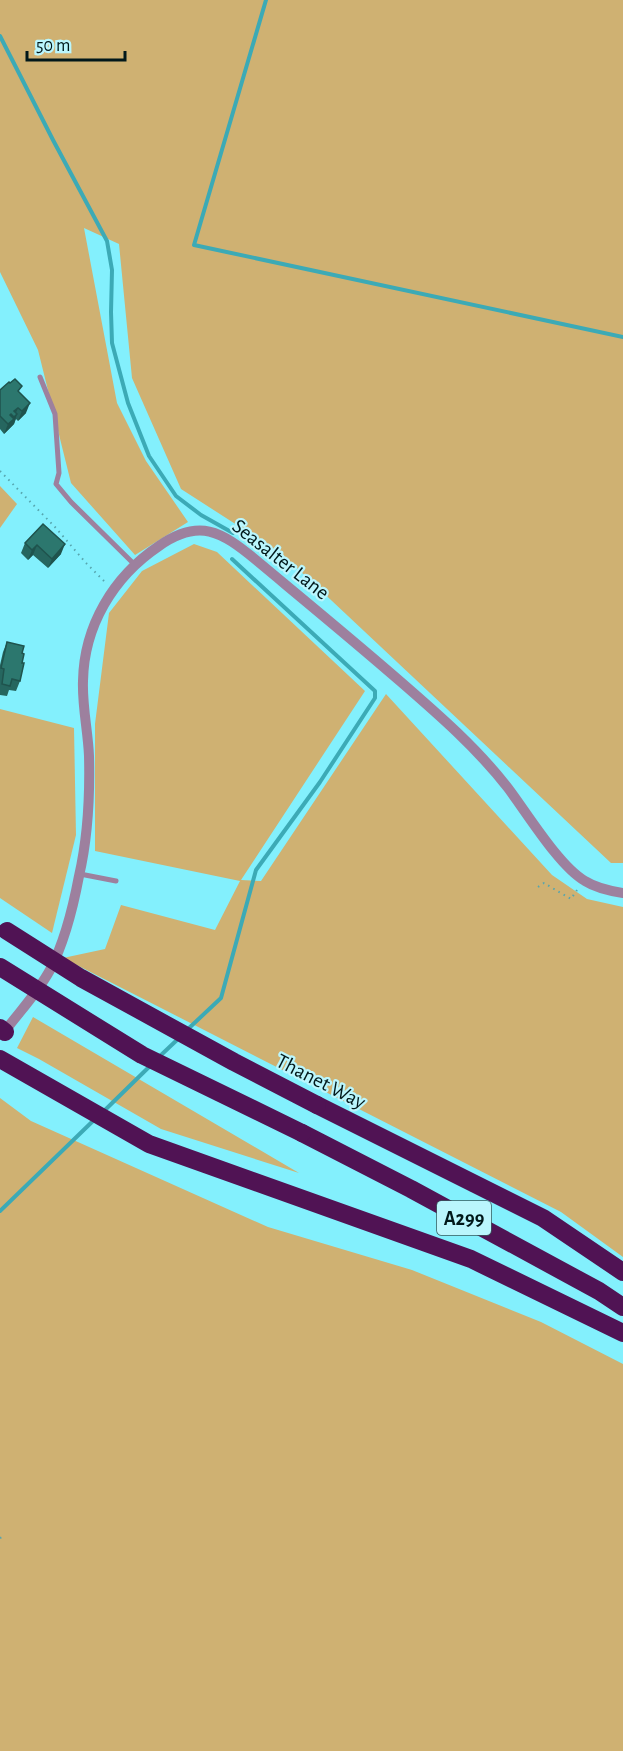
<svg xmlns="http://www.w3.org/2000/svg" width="623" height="1751" font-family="'Alegreya Sans',sans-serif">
<rect width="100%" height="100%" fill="#83f0fd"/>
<g fill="#cfb172">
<polygon points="0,0 623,0 623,863 611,863 282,554 181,489 132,378 119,244 84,228 117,403 146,461 188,522 135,555 71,483 38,350 0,272"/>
<polygon points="0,486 17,504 0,528"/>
<polygon points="194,544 217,552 365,691 241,880 261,881 386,694 552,875 587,899 623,907 623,1257 561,1212 63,958 105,949 121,905 215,930 240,881 95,851 95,724 109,613 142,571"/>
<polygon points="0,709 74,728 76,835 52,933 0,898"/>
<polygon points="33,1017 299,1173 161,1129 39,1059 17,1048"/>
<polygon points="0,1098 31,1121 268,1227 412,1270 541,1322 623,1364 623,1751 0,1751"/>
</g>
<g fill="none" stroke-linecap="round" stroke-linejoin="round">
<g stroke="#3caab6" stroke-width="4">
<polyline points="266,0 194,245 623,337"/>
<polyline points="0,36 53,140 107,241 112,270 111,312 112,343 128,403 149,456 176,496 201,515 233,533"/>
<polyline points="188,1029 221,998 256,870 320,782 375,698 375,691 232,559"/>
<polyline points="160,1056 178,1039"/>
<polyline points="104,1111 150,1066"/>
<polyline points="0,1211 94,1120"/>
</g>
<g stroke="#56a5ae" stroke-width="2" stroke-dasharray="1.5 4.5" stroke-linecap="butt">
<polyline points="0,471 55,527 86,563 106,583"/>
<polyline points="538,887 544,883 571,899 577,890"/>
<polyline points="0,1538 2,1537"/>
</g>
<g stroke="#9d809e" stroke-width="5">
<polyline points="40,377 55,414 59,473 56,484 71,502 134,564"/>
<polyline points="80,874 116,881"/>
</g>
<path stroke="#9d809e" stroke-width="10" d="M2,1035C18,1013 37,994 50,970C65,941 73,908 79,876C88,837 90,796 89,756C88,731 82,706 83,681C84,626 113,577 159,546C199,518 221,531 256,560C304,600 354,641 401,682C439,715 477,748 508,788C527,813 559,866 585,881C596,888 610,891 623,893"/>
<g stroke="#501354" stroke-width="18">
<polyline points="0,1028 5,1032"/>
<polyline points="0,1059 149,1144 471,1259 623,1333"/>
<polyline points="317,1105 543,1218 623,1272"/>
<polyline points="302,1133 411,1189 599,1291 623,1307"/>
</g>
<g stroke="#501354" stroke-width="18">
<polyline points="7,931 81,978 234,1062 317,1105"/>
<polyline points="0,967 142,1055 302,1133"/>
</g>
</g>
<g fill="#26665f">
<polygon points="0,390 20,393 26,413 18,421 16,419 14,424 4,434 0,429"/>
<polygon points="43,524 61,554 48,568 33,555 28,560 21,553 25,543"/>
<polygon points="7,642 22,653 20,681 16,691 9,690 7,696 0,695 0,665 3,652"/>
</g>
<g fill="#1f534d">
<polygon points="30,403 26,413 18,421 22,411"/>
<polygon points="18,408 14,417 17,414 14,424 4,434 8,424 13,419 14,411"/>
<polygon points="65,544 61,554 48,568 52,559"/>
<polygon points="37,545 33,555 28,560 32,550"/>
</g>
<g fill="#2c776e" stroke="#1f534d" stroke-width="1.5">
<polygon points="15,379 22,386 18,391 30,403 22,411 18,408 14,411 17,414 14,417 11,414 10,415 14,419 8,424 0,416 0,390 9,382 10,383"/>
<polygon points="43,524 65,544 52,559 37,545 32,550 25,543"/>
<polygon points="7,642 24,646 22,653 24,654 22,663 24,663 20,681 12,679 10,686 2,684 4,669 1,668"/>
</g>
<g text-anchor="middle" stroke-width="4.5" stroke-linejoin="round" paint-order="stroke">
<rect fill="#baf6fd" stroke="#385b5e" stroke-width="1.5" x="437" y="1201" width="54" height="34" rx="4.5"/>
<g font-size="20" font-weight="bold" fill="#01181a">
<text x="464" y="1225">A299</text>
</g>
<g font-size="21" fill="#01181a" stroke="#baf6fd">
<text transform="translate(281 559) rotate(38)" y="7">Seasalter Lane</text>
<text transform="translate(321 1081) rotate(27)" y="7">Thanet Way</text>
</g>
</g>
<path d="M27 51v9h98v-9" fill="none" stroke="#01181a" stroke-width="3"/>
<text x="36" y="51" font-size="18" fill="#01181a" stroke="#baf6fd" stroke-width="4.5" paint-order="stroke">50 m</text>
</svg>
